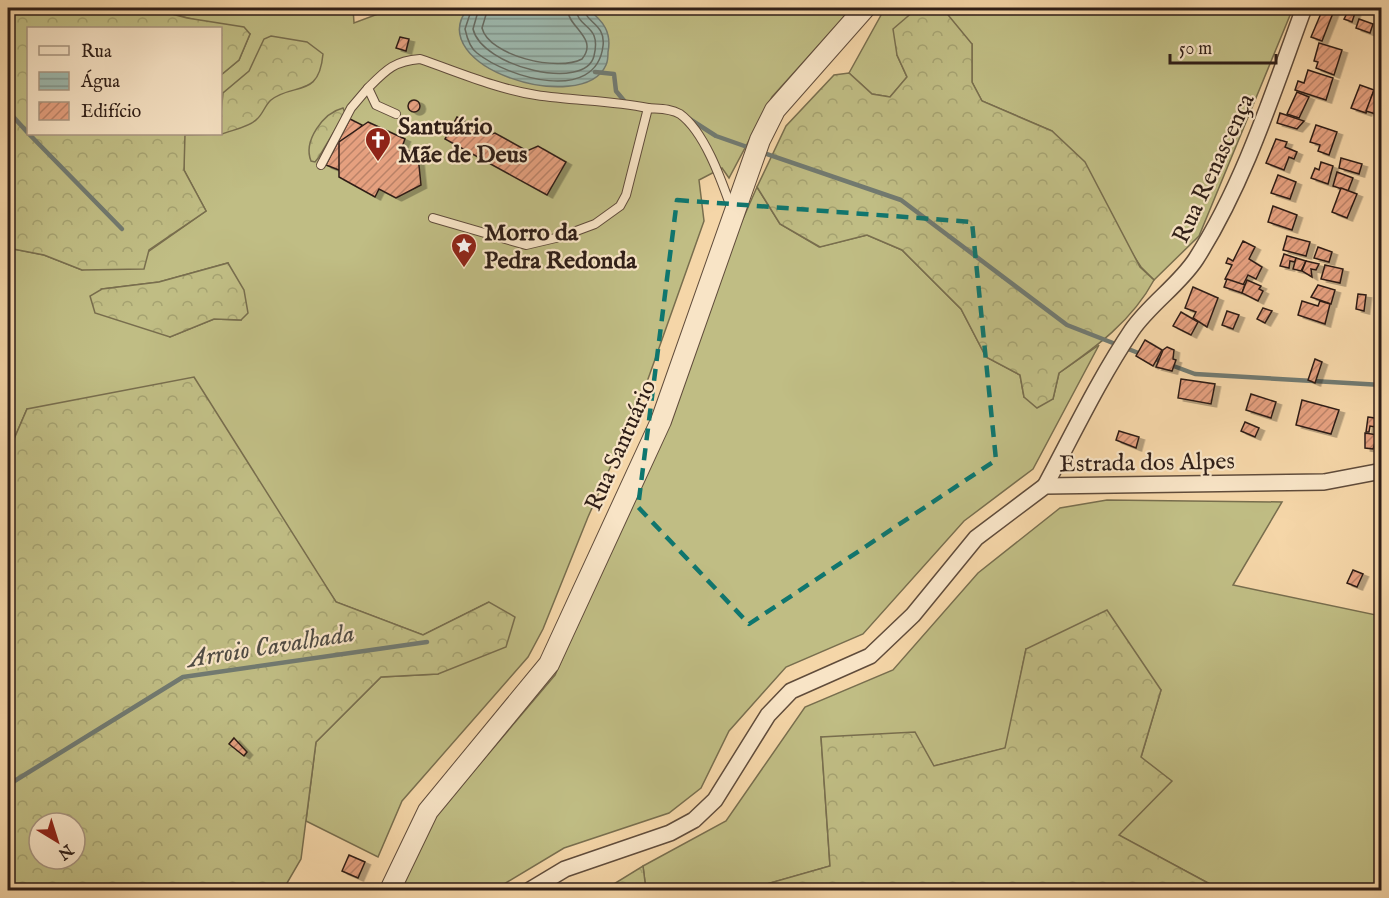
<svg xmlns="http://www.w3.org/2000/svg" width="1389" height="898" font-family="'IM FELL English',serif">
<defs>
<pattern id="forest-crowns" width="20" height="18" patternUnits="userSpaceOnUse" patternTransform="scale(1.5)"><rect width="20" height="18" fill="#c0bd84"/><path d="M2 6a3 3 0 1 1 6 0M12 15a3 3 0 1 1 6 0" fill="none" stroke="#a5a271"/></pattern>
<pattern id="water-rules" width="6" height="5" patternUnits="userSpaceOnUse" patternTransform="scale(1.5)"><rect width="6" height="5" fill="#9db8ad"/><path d="M0 2.5h6" fill="none" stroke="#80958c"/></pattern>
<pattern id="building-hatch" width="6" height="6" patternUnits="userSpaceOnUse" patternTransform="scale(1.5)"><rect width="6" height="6" fill="#e5a07f"/><path d="M-1 1l2-2M0 6l6-6M5 7l2-2" fill="none" stroke="#ba8267"/></pattern>
<filter id="shadow"><feDropShadow dx="5.5" dy="3" stdDeviation="0" flood-color="#0004"/></filter>
</defs>
<rect width="100%" height="100%" fill="#f5d6a8"/>
<filter id="stains"><feTurbulence type="fractalNoise" baseFrequency=".00333" numOctaves="4"/><feColorMatrix values="0 0 0 0 .2 0 0 0 0 .09 0 0 0 0 .02 0 0 0 .5 -.17"/></filter>
<radialGradient id="worn" r=".72"><stop offset=".6" stop-color="#630" stop-opacity="0"/><stop offset="1" stop-color="#630" stop-opacity=".3"/></radialGradient>
<g fill="#c0bd84" stroke="#786e4e" stroke-width="1.5" fill-rule="evenodd">
<path d="M149,8H353L354,23L394,8H644L663,12L666,8H852L772,97L729,178L722,168L699,180L704,221L642,396L588,517L543,629L528,657L402,801L378,857L306,821L316,742L381,677L438,674L489,602L423,635L336,602L283,522L27,409L8,453V248L44,255L82,270L149,251L206,211L184,170V135L220,134L221,75L239,60L250,34ZM228,263L241,320L214,319L170,337L102,289L159,282Z"/>
<polygon points="885,8 1293,8 1199,236 1154,280 1141,267 1052,131 982,101 972,82 972,44 897,55 907,77 890,97 872,94 849,73"/>
<polygon points="757,187 780,224 819,247 867,235 902,250 961,309 986,357 1020,375 1024,397 1053,399 1059,373 1099,345 1033,469 964,521 863,634 786,667 729,731 701,788 669,813 564,848 494,890 398,890 435,817 555,675 676,407 734,239"/>
<polygon points="1107,500 1282,502 1233,585 1381,616 1381,885 1221,890 1118,835 1161,690 1026,649 1006,748 934,766 821,737 830,866 763,885 763,890 646,890 643,866 726,821 805,707 893,670 978,573 1060,508"/>
</g>
<g fill="url(#forest-crowns)" stroke="#786e4e" stroke-width="1.5" fill-rule="evenodd">
<polygon points="8,8 149,8 187,18 244,27 250,34 239,60 221,75 220,28 28,28 28,134 185,134 184,170 206,211 149,250 144,269 82,270 44,255 8,248"/>
<path d="M944,10L972,44V82L982,101L1052,131L1085,162L1140,267L1154,280C1132,321 1096,347 1059,373L1053,399L1037,408L1024,397L1020,375L986,357L961,309L902,250L867,235L820,247L780,224L757,187L786,126L834,75L849,73L872,94L890,97L907,77L897,55L893,29L914,11Z"/>
<path d="M271,36L307,42L323,54C319,99 294,82 271,100C265,105 263,114 257,119C250,127 232,130 222,134H219L223,93L249,71L264,39Z"/>
<path d="M343,108L345,113L319,157L315,162L311,161C303,141 323,113 343,108Z"/>
<polygon points="228,263 244,290 248,313 241,320 214,319 170,337 95,313 90,296 102,289 159,282"/>
<path d="M194,377L336,602L423,635L489,602L515,617L506,647L438,674L381,677L316,742L301,859L283,890H8V453L27,409ZM39,823H75V859H39Z"/>
<polygon points="1107,610 1161,690 1141,757 1172,781 1119,835 1221,890 763,890 763,885 830,866 821,737 915,732 934,766 1005,748 1026,649"/>
<polygon points="643,866 646,890 604,890"/>
</g>
<path fill="url(#water-rules)" stroke="#717a71" stroke-width="1.5" d="M468,8L588,9C603,21 612,32 608,52C608,56 608,61 606,65C583,117 421,67 468,8Z"/>
<g fill="none" stroke-linecap="round" stroke-linejoin="round">
<g stroke="#666b62" stroke-width="1.5">
<path d="M472,8L465,29C467,38 470,48 477,53C508,78 596,104 603,46C606,24 585,22 583,8"/>
<path d="M479,8L473,29C482,67 585,92 594,56C602,23 577,30 576,8"/>
<path d="M488,8L482,28C489,56 558,72 582,59C599,38 568,28 567,8"/>
</g>
<g stroke="#717a71" stroke-width="4.5">
<polyline points="595,72 614,74 616,91 626,103"/>
<polyline points="8,111 28,133"/>
<polyline points="688,118 716,136 753,149"/>
<polyline points="29,134 122,229"/>
<polyline points="761,152 901,200 1067,325 1141,354"/>
<polyline points="1152,358 1195,374 1382,385"/>
<polyline points="8,785 183,677 427,642"/>
</g>
</g>
<g fill="url(#building-hatch)" stroke="#2f1e17" stroke-width="1.5" filter="url(#shadow)">
<polygon points="1350,8 1356,10 1352,22 1344,19"/>
<polygon points="1322,11 1333,13 1322,41 1311,37"/>
<polygon points="1359,19 1373,24 1370,33 1356,28"/>
<polygon points="400,37 409,39 406,51 396,48"/>
<polygon points="1319,43 1342,50 1334,75 1316,68 1318,62 1314,61"/>
<polygon points="1308,70 1333,78 1326,100 1295,90 1298,81 1304,83"/>
<polygon points="1360,85 1374,90 1366,113 1351,108"/>
<polygon points="1374,90 1382,93 1382,116 1366,111"/>
<polygon points="1297,92 1309,97 1299,118 1287,114"/>
<circle cx="414" cy="106" r="6"/>
<polygon points="1280,113 1304,121 1297,129 1277,123"/>
<polygon points="457,117 489,135 495,133 527,151 538,146 566,162 547,195 445,139"/>
<polygon points="350,119 362,125 339,170 326,165"/>
<polygon points="368,122 405,139 402,147 418,156 421,185 396,198 379,189 375,197 339,177 339,142"/>
<polygon points="1316,125 1337,132 1329,155 1318,151 1320,145 1310,142"/>
<polygon points="1276,139 1287,142 1285,147 1297,152 1294,159 1289,157 1284,170 1266,163"/>
<polygon points="1341,158 1362,164 1359,174 1339,168"/>
<polygon points="1321,162 1333,166 1328,184 1311,178 1315,168 1319,170"/>
<polygon points="1337,172 1353,178 1348,191 1333,186"/>
<polygon points="1278,175 1296,182 1290,199 1271,193"/>
<polygon points="1341,188 1357,194 1347,218 1332,212"/>
<polygon points="1273,206 1297,215 1292,230 1268,222"/>
<polygon points="1287,236 1310,242 1306,256 1283,250"/>
<polygon points="1243,241 1255,247 1249,259 1262,267 1256,279 1248,275 1243,285 1225,279 1232,265 1226,263 1228,258 1233,261"/>
<polygon points="1318,247 1332,252 1329,262 1314,258"/>
<polygon points="1284,254 1296,258 1295,262 1290,261 1289,268 1280,266"/>
<polygon points="1296,258 1306,261 1301,271 1293,269"/>
<polygon points="1306,261 1319,264 1316,270 1311,269 1312,277 1302,271"/>
<polygon points="1325,265 1343,269 1340,283 1321,279"/>
<polygon points="1227,279 1245,285 1242,293 1224,287"/>
<polygon points="1247,280 1261,286 1259,289 1263,291 1258,301 1242,293"/>
<polygon points="1318,285 1335,290 1331,304 1311,297"/>
<polygon points="1193,287 1218,298 1207,327 1193,318 1196,312 1185,308"/>
<polygon points="1358,294 1366,295 1364,311 1356,309"/>
<polygon points="1302,301 1318,306 1320,301 1330,304 1325,324 1298,315"/>
<polygon points="1263,308 1272,311 1265,323 1257,319"/>
<polygon points="1227,311 1239,315 1233,329 1222,325"/>
<polygon points="1181,312 1198,322 1191,335 1173,326"/>
<polygon points="1145,340 1162,350 1153,366 1136,356"/>
<polygon points="1167,347 1174,350 1173,359 1176,360 1172,371 1156,367 1163,350"/>
<polygon points="1315,359 1322,362 1315,383 1308,380"/>
<polygon points="1181,379 1215,384 1211,404 1178,398"/>
<polygon points="1251,394 1276,402 1271,418 1246,410"/>
<polygon points="1302,400 1339,410 1331,434 1296,425"/>
<polygon points="1368,417 1382,419 1382,428 1370,426 1369,432 1366,432"/>
<polygon points="1245,422 1259,428 1255,437 1241,431"/>
<polygon points="1119,431 1139,437 1136,448 1116,440"/>
<polygon points="1365,433 1378,435 1373,449 1365,448"/>
<polygon points="1353,570 1363,574 1357,587 1347,583"/>
<polygon points="234,738 247,752 244,756 229,744"/>
<polygon points="349,855 365,862 358,878 342,871"/>
</g>
<g fill="none" stroke-linecap="round" stroke-linejoin="round">
<defs>
<g id="service">
<path d="M396,114L376,105L368,88C386,70 394,61 420,59C458,72 497,89 536,95C574,101 611,100 648,108"/>
<polyline points="321,165 351,108 368,88"/>
<path d="M433,218L526,245L560,237L595,224L620,206L626,195L648,108C658,109 670,108 680,114C705,132 722,182 732,210"/>
</g>
<g id="minor">
<path d="M1045,486C1073,434 1099,379 1132,330C1150,304 1179,285 1196,259C1245,182 1273,92 1304,8"/>
<polyline points="530,890 565,869 670,833 694,820 715,800 768,715 791,691 870,656 913,615 976,538 1045,486 1324,482 1382,471"/>
</g>
<polyline id="tertiary" points="390,890 428,811 549,664 661,421 760,140 775,110 865,8"/>
</defs>
<use href="#service" stroke="#604c3b" stroke-width="10"/>
<use href="#minor" stroke="#604c3b" stroke-width="18"/>
<use href="#tertiary" stroke="#604c3b" stroke-width="22"/>
<use href="#service" stroke="#f8e4c6" stroke-width="8"/>
<use href="#minor" stroke="#f8e4c6" stroke-width="15"/>
<use href="#tertiary" stroke="#f8e4c6" stroke-width="20"/>
</g>
<path fill="none" stroke="#0f766e" stroke-width="4.5" stroke-dasharray="12 8" stroke-linejoin="round" d="M677,200L972,222L996,460L749,624L638,507Z"/>
<defs>
<symbol id="church-pin" viewBox="-11 -11 22 30"><path d="M0 17L-7.5 6A9.5 9.5 0 1 1 7.5 6Z" fill="#8f2418" stroke="#f8e4c6"/><path d="M-1.2-6h2.4v3.5h3.3v2.4h-3.3V6h-2.4V-.1h-3.3v-2.4h3.3Z" fill="#fff"/></symbol>
<symbol id="sight-pin" viewBox="-11 -11 22 30"><path d="M0 17L-7.5 6A9.5 9.5 0 1 1 7.5 6Z" fill="#8f2418" stroke="#f8e4c6"/><path d="M0-6L1.8-2.2L6-1.7L2.9 1.2L3.7 5.4L0 3.3L-3.7 5.4L-2.9 1.2L-6-1.7L-1.8-2.2Z" fill="#fff"/></symbol>
</defs>
<g fill-rule="evenodd">
<use href="#church-pin" x="363" y="125" width="30" height="40"/>
<use href="#sight-pin" x="449" y="231" width="30" height="40"/>
</g>
<g text-anchor="middle" stroke-width="4.5" stroke-linejoin="round" paint-order="stroke">
<g font-size="24" font-weight="bold" fill="#2f1e17" stroke="#f8e4c6" text-anchor="start">
<text x="398" y="134">Santuário<tspan x="398" dy="28">Mãe de Deus</tspan></text>
<text x="484" y="240">Morro da<tspan x="484" dy="28">Pedra Redonda</tspan></text>
</g>
<g font-size="24" fill="#2f1e17" stroke="#f8e4c6">
<text transform="translate(1213 168) rotate(-65)" y="8">Rua Renascença</text>
<text transform="translate(620 445) rotate(-66)" y="8">Rua Santuário</text>
<text transform="translate(1147 462) rotate(-1)" y="8">Estrada dos Alpes</text>
</g>
<g font-size="26" font-style="italic" fill="#504c44" stroke="#f8e4c6">
<text transform="translate(271 645) rotate(-9)" y="9">Arroio Cavalhada</text>
</g>
</g>
<rect width="1389" height="898" fill="none" stroke="#f5d6a8" stroke-width="30"/>
<rect x="9" y="9" width="1371" height="880" fill="none" stroke="#2f1e17" stroke-width="3"/>
<rect x="15" y="15" width="1359" height="868" fill="none" stroke="#2f1e17" stroke-width="1.5"/>
<rect x="27" y="27" width="195" height="108" fill="#f8e4c6" stroke="#a89580" stroke-width="1.5"/>
<rect x="39" y="46" width="30" height="9" fill="#f8e4c6" stroke="#a89580" stroke-width="1.5"/>
<text x="81" y="57" font-size="18" fill="#2f1e17">Rua</text>
<rect x="39" y="72" width="30" height="18" fill="url(#water-rules)" stroke="#a89580" stroke-width="1.5"/>
<text x="81" y="87" font-size="18" fill="#2f1e17">Água</text>
<rect x="39" y="102" width="30" height="18" fill="url(#building-hatch)" stroke="#a89580" stroke-width="1.5"/>
<text x="81" y="117" font-size="18" fill="#2f1e17">Edifício</text>
<g transform="translate(57 841) rotate(142)"><circle r="28" fill="#f8e4c6" stroke="#a89580" stroke-width="1.5"/>
<path d="M0-4.5L10 22L0 15L-10 22Z" fill="#8f2418"/>
<text y="-9" font-size="16" font-weight="bold" text-anchor="middle" fill="#2f1e17">N</text>
</g>
<path d="M1170 54v9h106v-9" fill="none" stroke="#2f1e17" stroke-width="3"/>
<text x="1179" y="54" font-size="18" fill="#2f1e17" stroke="#f8e4c6" stroke-width="4.5" paint-order="stroke">50 m</text>
<rect width="100%" height="100%" filter="url(#stains)"/>
<rect width="100%" height="100%" fill="url(#worn)"/>
</svg>
